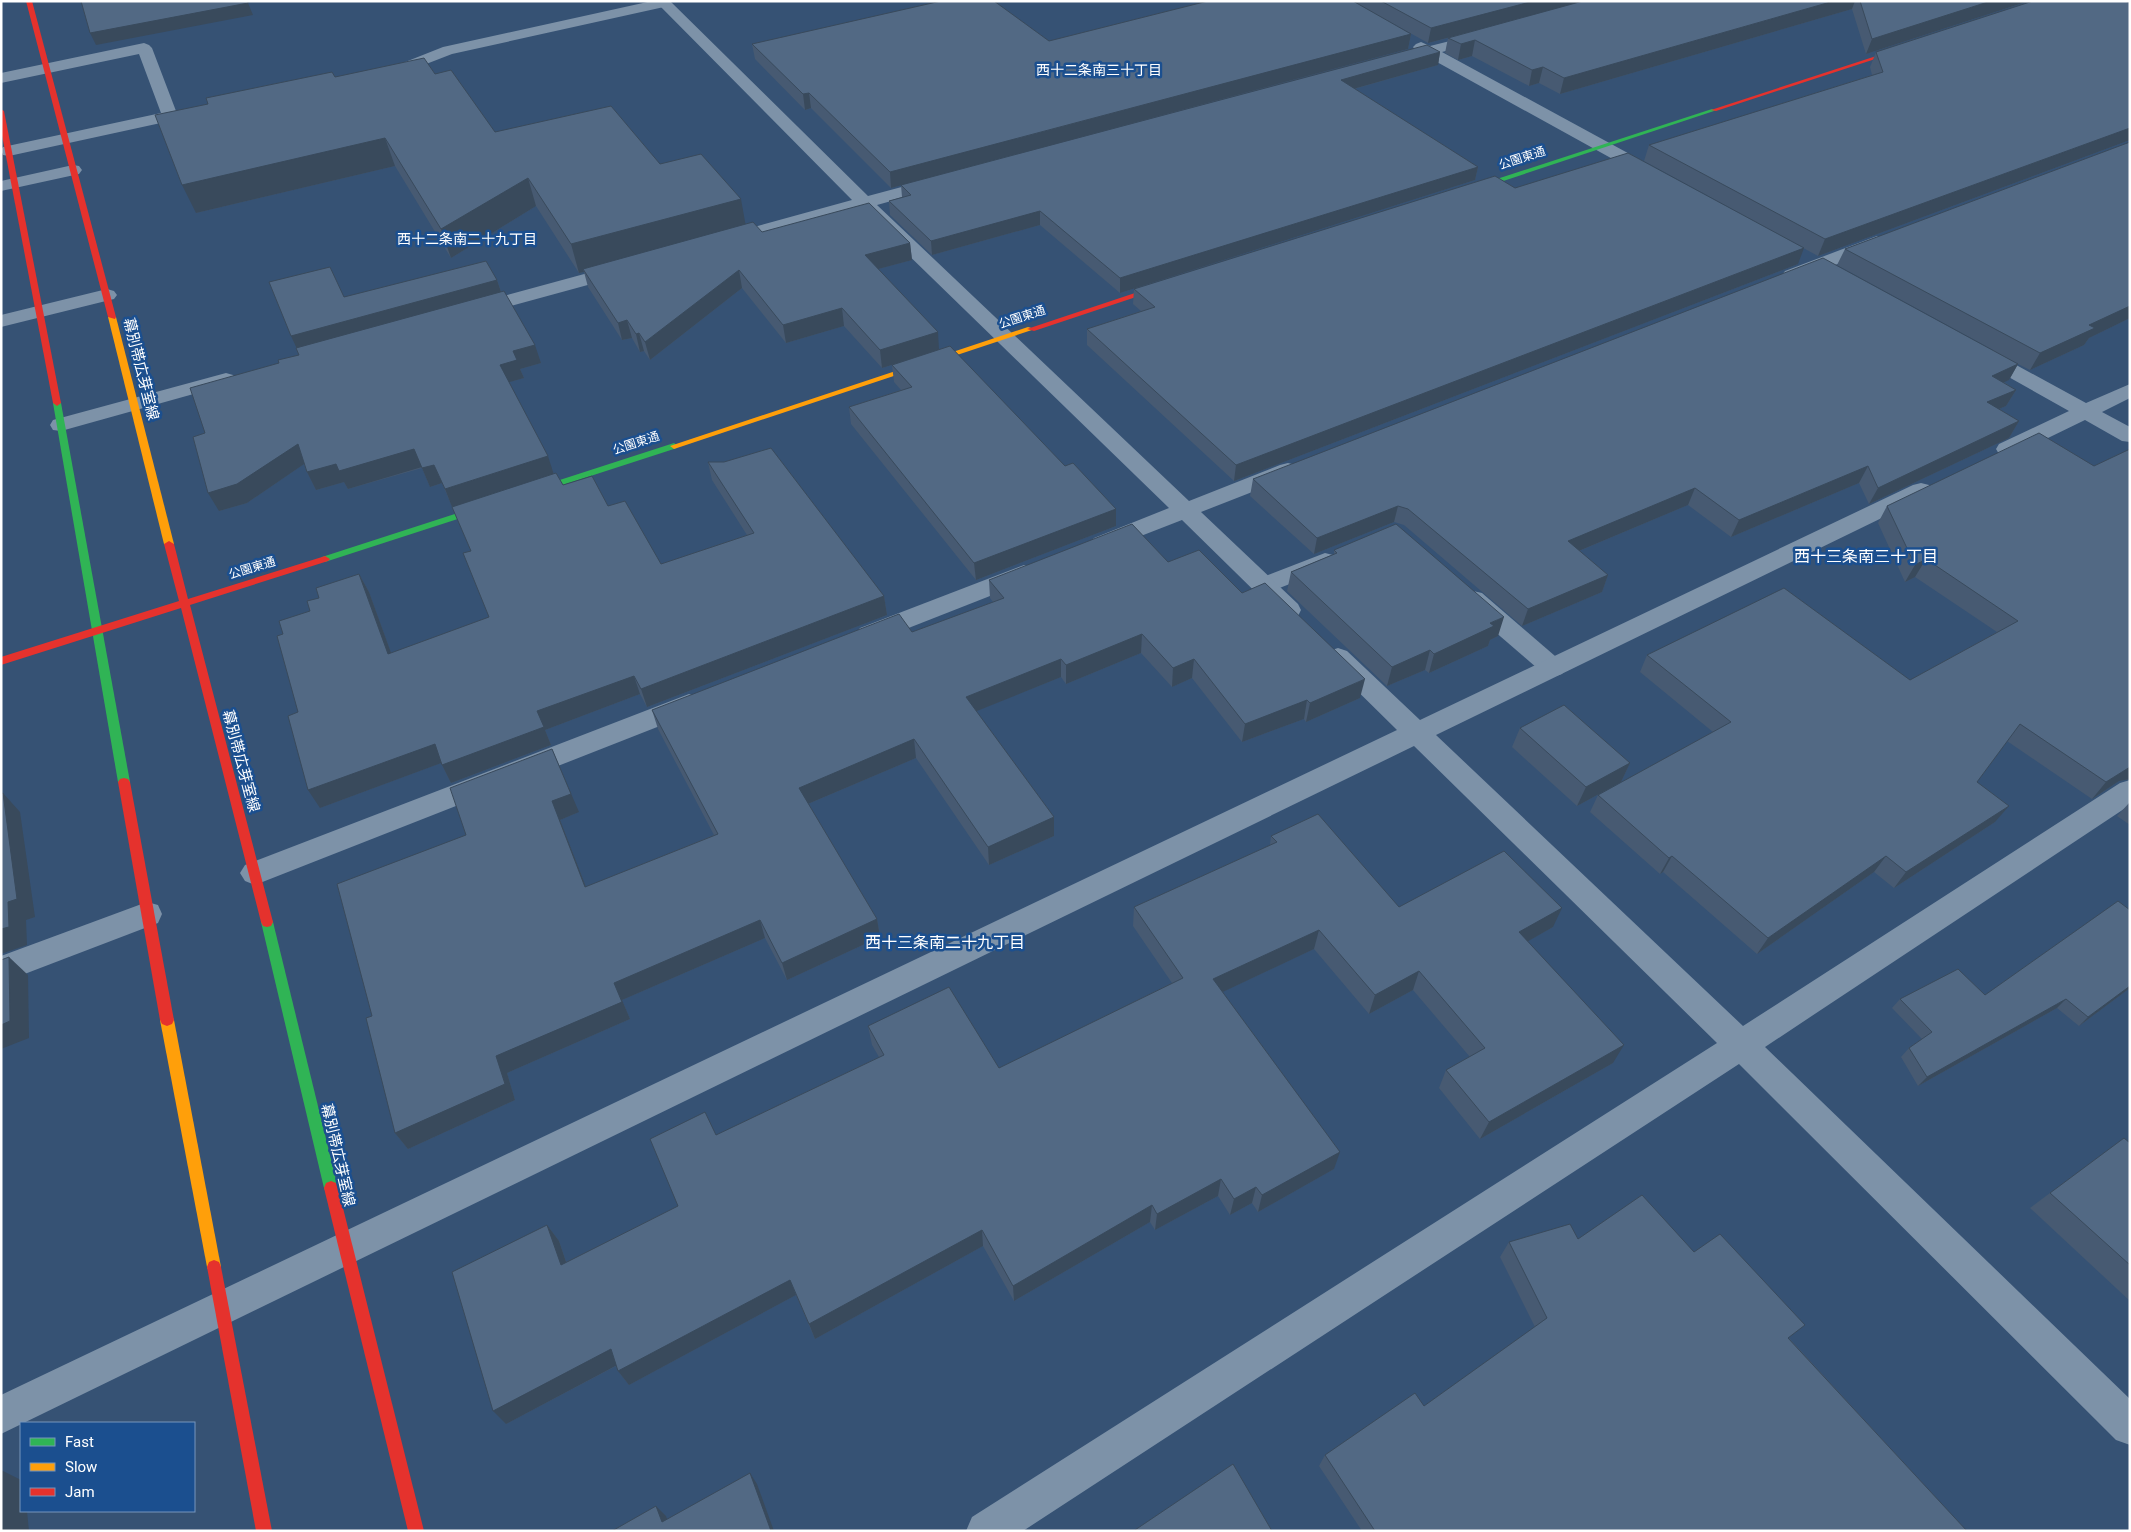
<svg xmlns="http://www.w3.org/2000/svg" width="2131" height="1532" font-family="Roboto,'Noto Sans JP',sans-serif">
<rect width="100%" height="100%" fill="#365274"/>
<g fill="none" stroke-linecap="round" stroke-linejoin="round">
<g fill="#7d92a8" fill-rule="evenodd">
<polygon points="652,1 670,1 671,3 669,6 664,7 452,54 390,78 385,76 382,73 385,70 443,47"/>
<polygon points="144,43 149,45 152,48 176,111 200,111 202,114 200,117 170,121 9,156 3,155 1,150 3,147 161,113 139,54 1,83 1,73"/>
<polygon points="1325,553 1333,555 1337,561 1333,567 1264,594 1255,592 1252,586 1255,580"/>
<polygon points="1473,591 1482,593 1562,662 1566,668 1562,674 1553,677 1544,674 1464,605 1461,599 1464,593"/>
</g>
<g fill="#7d92a8" fill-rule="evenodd">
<polygon points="655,1 670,1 868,196 939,177 945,178 948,182 945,186 877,205 1189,501 1280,465 1288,463 1296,465 1299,470 1296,475 1201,512 1298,604 1301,610 1298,616 1289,618 1280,616 1182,520 1110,548 1102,551 1094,548 1090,543 1094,538 1169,508 861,209 732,245 725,247 718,245 716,241 718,237 852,200"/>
<polygon points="1482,33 1487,34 1489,37 1487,40 1442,52 1659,170 1662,174 1659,178 1653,179 1647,178 1426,56 1398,64 1393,62 1390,59 1393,56 1415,50 1413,47 1416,44 1421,42 1430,46"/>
<polygon points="73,165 79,166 82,170 79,174 1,191 1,181"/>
<polygon points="1877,236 1884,238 1886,242 1884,246 1799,279 1792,281 1785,279 1782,275 1785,271"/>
<polygon points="621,264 628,266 630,270 628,274 474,316 467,314 464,310 467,306"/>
<polygon points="107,289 114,291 117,295 114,299 1,327 1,315"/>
<polygon points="1980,347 1987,349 2086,403 2130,384 2130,398 2102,412 2130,427 2130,442 2122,441 2085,420 2015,454 2007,456 1999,454 1996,449 1999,444 2069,411 1973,357 1970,353 1973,349"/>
<polygon points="226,373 233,375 236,379 233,383 61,431 53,430 50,425 53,420"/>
<polygon points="1921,483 1929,485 1932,490 1929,495 1436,735 1743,1026 2120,783 2130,780 2130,805 1765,1047 2130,1399 2130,1445 2116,1440 1739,1064 1023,1531 966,1531 972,1517 1717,1043 1414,746 1,1434 1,1395 1397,730 1329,663 1325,657 1329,651 1338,648 1347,651 1420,720 1913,485"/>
<polygon points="1024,565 1033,567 1036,573 1033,579 878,640 869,643 860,640 856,634 860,628"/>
<polygon points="689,694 698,697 702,704 698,711 265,881 255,885 245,881 240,873 245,865"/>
<polygon points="147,902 158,905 162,914 158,923 1,983 1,956"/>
</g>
<g fill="#30b455" fill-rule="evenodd">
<polygon points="1712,109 1717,110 1467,193 1460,191"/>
<polygon points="57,400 61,403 130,782 128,785 120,785 118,782 53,403"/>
<polygon points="674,443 678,446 677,448 328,561 325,562 320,559 322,557"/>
<polygon points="267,917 271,918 273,922 338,1188 336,1193 331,1195 326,1193 324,1188 261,922 263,918"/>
</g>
<g fill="#ff9f0a" fill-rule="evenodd">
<polygon points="109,315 116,317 174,544 169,547 164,544 108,317"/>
<polygon points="1028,327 1035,329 677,448 674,449 670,446"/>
<polygon points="167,1014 172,1016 174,1020 221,1267 219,1272 214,1274 209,1272 207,1267 160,1020 162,1016"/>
</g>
<g fill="#e5322d" fill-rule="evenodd">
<polygon points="26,1 32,1 116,317 115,319 108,317"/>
<polygon points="1907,46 1912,47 1716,111 1711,110"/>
<polygon points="1,109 4,111 61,403 57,406 53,403 1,130"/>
<polygon points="1165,283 1172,285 1034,331 1027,329"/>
<polygon points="169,541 174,544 188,599 322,557 325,556 330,559 328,561 190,605 273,922 271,926 267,927 263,926 261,922 181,608 1,665 1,657 179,601 164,544"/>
<polygon points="124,778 128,779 130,782 174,1020 172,1024 167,1026 162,1024 160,1020 118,782 120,779"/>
<polygon points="331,1181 336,1183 338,1188 424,1531 408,1531 324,1188 326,1183"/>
<polygon points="214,1260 219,1262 221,1267 272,1531 256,1531 207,1267 209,1262"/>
</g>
</g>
<g fill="#475a72">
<polygon points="1208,1 2029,1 1866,54 1852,9 1560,94 1539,83 1529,86 1472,56 1458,60 1445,53 1448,38 1428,43 1385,19 1411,34 1408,49 948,173 1440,52 1438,65 1354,89 1478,167 1475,180 1120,293 1040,225 932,255 890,215 889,201 902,197 901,185 891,188 811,108 805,110 755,59 752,44 1049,41"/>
<polygon points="2033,1 2130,1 2130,140 1818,256 1644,161 1649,145 1872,75 1870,67 1876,52"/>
<polygon points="435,74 495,132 660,164 745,224 762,232 910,243 912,260 878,269 939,350 1065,466 1116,509 1116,526 976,580 851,424 849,407 901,390 894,382 892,365 882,368 844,326 786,343 742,288 650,360 644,351 640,352 632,338 622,340 588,287 584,272 579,273 536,206 451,258 395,166 196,213 208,104 335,77"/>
<polygon points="2130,142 2130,318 2089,338 2084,345 2030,370 2018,364 2009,380 2004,382 2016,390 2006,406 1999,409 2019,421 2009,438 1869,504 1859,483 1731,537 1688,505 1579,551 1608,575 1602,592 1522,626 1404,525 1394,522 1314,554 1250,496 1253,479 1993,350 1837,265 1845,249"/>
<polygon points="1515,188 1798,264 1234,481 1087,345 1087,329 1141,311 1133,304 1134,289"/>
<polygon points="497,280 501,292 541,363 520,369 524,378 509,382 554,474 563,485 608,506 661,564 747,535 712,480 708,462 884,596 887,615 647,707 640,694 545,730 551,745 451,783 441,763 320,808 298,712 283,634 310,611 319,598 359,574 369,592 391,653 489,617 471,551 442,483 430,487 422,468 348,489 344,482 316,490 307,472 304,464 247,503 219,511 205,433 279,363 299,355 297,348 344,297"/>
<polygon points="2130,449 2130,779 2119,781 2092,799 2007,741 1977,782 1995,822 1894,888 1874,872 1757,954 1663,872 1660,874 1590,812 1598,795 1713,732 1640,672 1647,655 1910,680 1997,632 1915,577 1905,582 1878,523 1887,506 2094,466"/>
<polygon points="1334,550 1498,636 1490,640 1488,646 1429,673 1425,670 1387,686 1287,591 1291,572 1334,554"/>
<polygon points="1168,562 1242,593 1360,698 1306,722 1304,719 1242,742 1192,678 1172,687 1141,653 1066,684 1061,677 976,711 1054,817 1054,836 989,865 916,758 808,804 877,919 880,937 787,980 765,938 622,1000 630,1019 507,1073 515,1100 408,1149 395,1133 372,1016 337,884 579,812 560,820 586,887 714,835 658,729 652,710 912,632 993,602 990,598 989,580"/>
<polygon points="1520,728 1630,763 1621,782 1577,806 1512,747"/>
<polygon points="2130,802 2130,825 2117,816"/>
<polygon points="1271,836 1399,907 1553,927 1528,941 1613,1063 1480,1139 1439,1088 1446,1070 1470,1057 1413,990 1369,1014 1314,949 1222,992 1334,1169 1258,1212 1252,1203 1230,1215 1218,1196 1155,1230 1150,1222 1014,1301 983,1246 815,1339 796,1295 629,1385 618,1371 616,1366 506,1424 547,1225 559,1241 566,1262 678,1206 716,1135 879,1057 872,1045 868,1026 999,1068 1172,983 1133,926 1134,907 1270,845"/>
<polygon points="2130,910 2130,988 2079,1026 2057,1008 1918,1086 1901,1057 1909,1048 1922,1039 1892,1008 1900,999 1985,995"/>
<polygon points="2130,1143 2130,1301 2030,1208 2050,1193"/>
<polygon points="1578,1239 1694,1252 1789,1338 1967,1531 1362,1531 1319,1466 1325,1455 1424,1406 1535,1327 1500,1257 1509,1242"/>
</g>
<g fill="#394a5c">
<polygon points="1534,1 1586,1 1428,43 1431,28"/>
<polygon points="1834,1 1855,1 1852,9 1560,94 1564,78"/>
<polygon points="1991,1 2029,1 1866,54 1872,39"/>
<polygon points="248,3 253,15 96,45 90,33"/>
<polygon points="1411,34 1408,49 891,188 890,172"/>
<polygon points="1475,40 1472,56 1458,60 1461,44"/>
<polygon points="1440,52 1438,65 1339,93 1341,80"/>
<polygon points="1543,67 1539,83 1529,86 1532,70"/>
<polygon points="809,93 811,108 805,110 803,94"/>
<polygon points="2130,128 2130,140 1818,256 1825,239"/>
<polygon points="385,138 395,166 196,213 182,185"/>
<polygon points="1478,167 1475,180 1120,293 1120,278"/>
<polygon points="528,178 536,206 451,258 441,229"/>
<polygon points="741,199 746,227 583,269 584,272 579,273 571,244"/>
<polygon points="1040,211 1040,225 932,255 931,241"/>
<polygon points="910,243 912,260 867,272 865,255"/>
<polygon points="1804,248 1798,264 1234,481 1236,465"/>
<polygon points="739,270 742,288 650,360 645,342"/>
<polygon points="497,280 502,295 298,351 291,336"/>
<polygon points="2130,306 2130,318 2089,338 2084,345 2030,370 2040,353 2089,325"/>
<polygon points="842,308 844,326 786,343 783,325"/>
<polygon points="627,320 632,338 622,340 618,323"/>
<polygon points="938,332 939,350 882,368 880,350"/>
<polygon points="639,333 644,351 640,352 636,334"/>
<polygon points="535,345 541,363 520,369 524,378 506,383 500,365 513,351"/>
<polygon points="2018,364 2009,380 1983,392 1992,376"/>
<polygon points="2016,390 2006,406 1977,418 1987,402"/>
<polygon points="2019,421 2009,438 1869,504 1878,488"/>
<polygon points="298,444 307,462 247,503 219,511 208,493"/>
<polygon points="414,449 422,467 348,489 344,482 316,490 307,472 336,464"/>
<polygon points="548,456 554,475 452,507 445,489"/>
<polygon points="434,465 442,483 430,487 422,468"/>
<polygon points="1868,466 1859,483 1731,537 1739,520"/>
<polygon points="1695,488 1688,505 1562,558 1568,541"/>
<polygon points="1398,506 1394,522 1314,554 1317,538"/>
<polygon points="1116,509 1116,526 976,580 974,563"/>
<polygon points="1926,559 1915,577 1905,582 1915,565"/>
<polygon points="359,574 369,592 398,672 388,654"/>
<polygon points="1608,575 1602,592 1522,626 1528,609"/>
<polygon points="884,596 887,615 647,707 641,689"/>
<polygon points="1504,617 1498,636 1490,640 1488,646 1429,673 1434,654 1490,623"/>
<polygon points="1142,634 1141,653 1066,684 1066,665"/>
<polygon points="1430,650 1425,670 1387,686 1392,667"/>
<polygon points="1061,659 1061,677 967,715 966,697"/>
<polygon points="1194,659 1192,678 1172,687 1173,668"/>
<polygon points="634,676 640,694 545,730 551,745 451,783 442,765 537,711"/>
<polygon points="1365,679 1360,698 1306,722 1310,703"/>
<polygon points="1307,700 1304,719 1242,742 1245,724"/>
<polygon points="914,739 916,758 803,806 799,788"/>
<polygon points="435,744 444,762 320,808 308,790"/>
<polygon points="552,749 579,812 560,820 593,905 585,887 552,801"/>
<polygon points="1630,763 1621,782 1577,806 1586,787"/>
<polygon points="2130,767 2130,779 2119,781 2092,799 2106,782"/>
<polygon points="3,793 20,812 35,917 26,920 27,945 1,954"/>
<polygon points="2009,806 1995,822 1894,888 1906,872"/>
<polygon points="1054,817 1054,836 989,865 988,847"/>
<polygon points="1672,856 1663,872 1660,874 1669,858"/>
<polygon points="1886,856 1874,872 1757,954 1768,938"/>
<polygon points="1562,908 1553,927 1511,951 1519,932"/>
<polygon points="877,919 880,937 787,980 782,963"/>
<polygon points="760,920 765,938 622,1000 630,1019 507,1073 515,1100 408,1149 395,1133 496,1056 614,983"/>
<polygon points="1319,930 1314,949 1210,998 1213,979"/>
<polygon points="9,957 28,975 29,1038 1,1049 1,1025"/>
<polygon points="1419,971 1413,990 1369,1014 1375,995"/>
<polygon points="2130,986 2130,988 2079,1026 2088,1017"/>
<polygon points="2066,999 2057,1008 1918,1086 1927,1077"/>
<polygon points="1624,1045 1613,1063 1480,1139 1489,1122"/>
<polygon points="1340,1152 1334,1169 1258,1212 1262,1195"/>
<polygon points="1221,1179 1218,1196 1155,1230 1157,1214"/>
<polygon points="1256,1187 1252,1203 1230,1215 1234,1199"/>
<polygon points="1152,1205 1150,1222 1014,1301 1013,1286"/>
<polygon points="547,1225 559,1241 572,1280 561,1265"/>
<polygon points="982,1230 983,1246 815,1339 809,1324"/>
<polygon points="790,1280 796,1295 629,1385 618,1371"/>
<polygon points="611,1349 621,1363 506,1424 493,1411"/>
<polygon points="1,1470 21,1480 21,1511 27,1511 29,1531 1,1531"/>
<polygon points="750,1473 757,1484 774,1531 771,1531"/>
<polygon points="656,1506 666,1516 671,1531 662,1522"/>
</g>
<g fill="#526984" stroke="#394a5c">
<polygon points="81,1 248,1 248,3 90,33"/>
<polygon points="941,1 994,1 1049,41 1208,1 1353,1 1411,34 890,172 809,93 803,94 752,44"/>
<polygon points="1381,1 1534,1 1431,28"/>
<polygon points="1583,1 1834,1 1564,78 1543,67 1532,70 1475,40 1461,44 1448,38"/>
<polygon points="1860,1 1991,1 1872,39"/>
<polygon points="2033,1 2125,1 2130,3 2130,128 1825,239 1649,145 1883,72 1876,52"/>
<polygon points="1427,45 1440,52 1341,80 1478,167 1120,278 1040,211 931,241 889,201 911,195 901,185"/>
<polygon points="424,58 435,74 451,70 495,132 611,106 660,164 701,154 741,199 571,244 528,178 441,229 385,138 182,185 155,115 208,104 206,98 332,72 335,77"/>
<polygon points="2130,142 2130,306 2089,325 2095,328 2040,353 1845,249"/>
<polygon points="1628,153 1804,248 1236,465 1087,329 1155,307 1134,289 1495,176 1515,188"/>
<polygon points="869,203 910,243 865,255 938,332 880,350 842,308 783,325 739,270 645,342 639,333 636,334 627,320 618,323 583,269 753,222 762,232"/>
<polygon points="1823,258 2018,364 1992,376 2016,390 1987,402 2019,421 1878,488 1868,466 1739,520 1695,488 1568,541 1608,575 1528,609 1408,509 1398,506 1317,538 1253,479"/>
<polygon points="486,261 497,280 291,336 269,282 330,267 344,297"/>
<polygon points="504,291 535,345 513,351 517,360 500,365 548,456 445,489 434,465 422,468 414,449 339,471 336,464 307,472 298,444 237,484 208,493 193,437 205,433 190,388 279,363 278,360 299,355 296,348"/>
<polygon points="950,346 1065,466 1073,463 1116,509 974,563 849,407 912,387 892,365"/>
<polygon points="2039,433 2094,466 2130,449 2130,767 2106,782 2020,724 1977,782 2009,806 1906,872 1886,856 1768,938 1672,856 1669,858 1598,795 1731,722 1647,655 1784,588 1910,680 2018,621 1926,559 1915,565 1887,506"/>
<polygon points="771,448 884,596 641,689 634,676 537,711 544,727 442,765 435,744 308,790 288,716 298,712 277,636 283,634 279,621 310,611 307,601 319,598 316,588 359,574 388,654 489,617 463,553 471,551 452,507 556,473 563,485 592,476 608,506 625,501 661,564 754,533 708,462 724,462"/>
<polygon points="1132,524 1168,562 1199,550 1242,593 1265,583 1365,679 1310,703 1307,700 1245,724 1194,659 1173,668 1142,634 1066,665 1061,659 966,697 1054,817 988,847 914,739 799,788 877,919 782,963 760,920 614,983 622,1002 496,1056 505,1084 395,1133 366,1018 372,1016 337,884 466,835 450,788 552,749 571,794 552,801 585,887 718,834 652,710 899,614 912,632 1004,598 989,580"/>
<polygon points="1396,524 1504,617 1490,623 1494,626 1434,654 1430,650 1392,667 1291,572 1337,553 1334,550"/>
<polygon points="1564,705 1630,763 1586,787 1520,728"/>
<polygon points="3,793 17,899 8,902 9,927 1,929 1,794"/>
<polygon points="1318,814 1399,907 1504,851 1562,908 1519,932 1624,1045 1489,1122 1446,1070 1485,1048 1419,971 1375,995 1319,930 1213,979 1340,1152 1262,1195 1256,1187 1234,1199 1221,1179 1157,1214 1152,1205 1013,1286 982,1230 809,1324 790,1280 618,1371 611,1349 493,1411 452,1272 547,1225 561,1265 678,1206 650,1139 705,1112 716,1135 884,1055 868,1026 949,987 999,1068 1183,978 1134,907 1277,842 1271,836"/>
<polygon points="2118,901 2130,910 2130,986 2088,1017 2066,999 1927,1077 1909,1048 1932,1032 1900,999 1958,969 1985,995"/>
<polygon points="9,957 10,1021 1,1025 1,960"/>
<polygon points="2124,1138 2130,1143 2130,1265 2050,1193"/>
<polygon points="1642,1195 1694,1252 1720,1234 1805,1325 1788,1338 1967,1531 1375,1531 1325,1455 1415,1393 1424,1406 1547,1318 1509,1242 1570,1224 1578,1239"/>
<polygon points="1233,1464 1272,1531 1135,1531 1135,1530"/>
<polygon points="750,1473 771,1531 612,1531 656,1506 662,1522"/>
</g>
<g text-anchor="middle" stroke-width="5" stroke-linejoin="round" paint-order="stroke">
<g font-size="12" fill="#fff" stroke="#1b4f8f">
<text transform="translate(1522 158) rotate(-18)" y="4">公園東通</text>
<text transform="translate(1022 317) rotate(-18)" y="4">公園東通</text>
<text transform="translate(636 443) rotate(-18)" y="4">公園東通</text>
<text transform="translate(252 568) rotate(-17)" y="4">公園東通</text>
</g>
<g font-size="14" fill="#fff" stroke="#1b4f8f">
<text x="1099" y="75">西十二条南三十丁目</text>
<text x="467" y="244">西十二条南二十九丁目</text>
</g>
<g font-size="15" fill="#fff" stroke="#1b4f8f">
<text transform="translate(141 369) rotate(76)" y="5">幕別帯広芽室線</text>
<text transform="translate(241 761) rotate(75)" y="5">幕別帯広芽室線</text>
<text transform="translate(338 1155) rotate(77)" y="5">幕別帯広芽室線</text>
</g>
<g font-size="16" fill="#fff" stroke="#1b4f8f">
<text x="1866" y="562">西十三条南三十丁目</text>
<text x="945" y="948">西十三条南二十九丁目</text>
</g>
</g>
<rect width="2131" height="1532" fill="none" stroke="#ffffff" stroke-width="5"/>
<rect x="20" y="1422" width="175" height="90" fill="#1b4f8f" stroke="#7695bc"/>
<rect x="30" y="1438" width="25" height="8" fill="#30b455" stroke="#7695bc"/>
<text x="65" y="1447" font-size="15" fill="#ffffff">Fast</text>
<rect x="30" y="1463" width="25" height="8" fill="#ff9f0a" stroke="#7695bc"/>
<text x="65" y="1472" font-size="15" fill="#ffffff">Slow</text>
<rect x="30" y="1488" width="25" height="8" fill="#e5322d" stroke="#7695bc"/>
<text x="65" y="1497" font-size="15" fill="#ffffff">Jam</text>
</svg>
